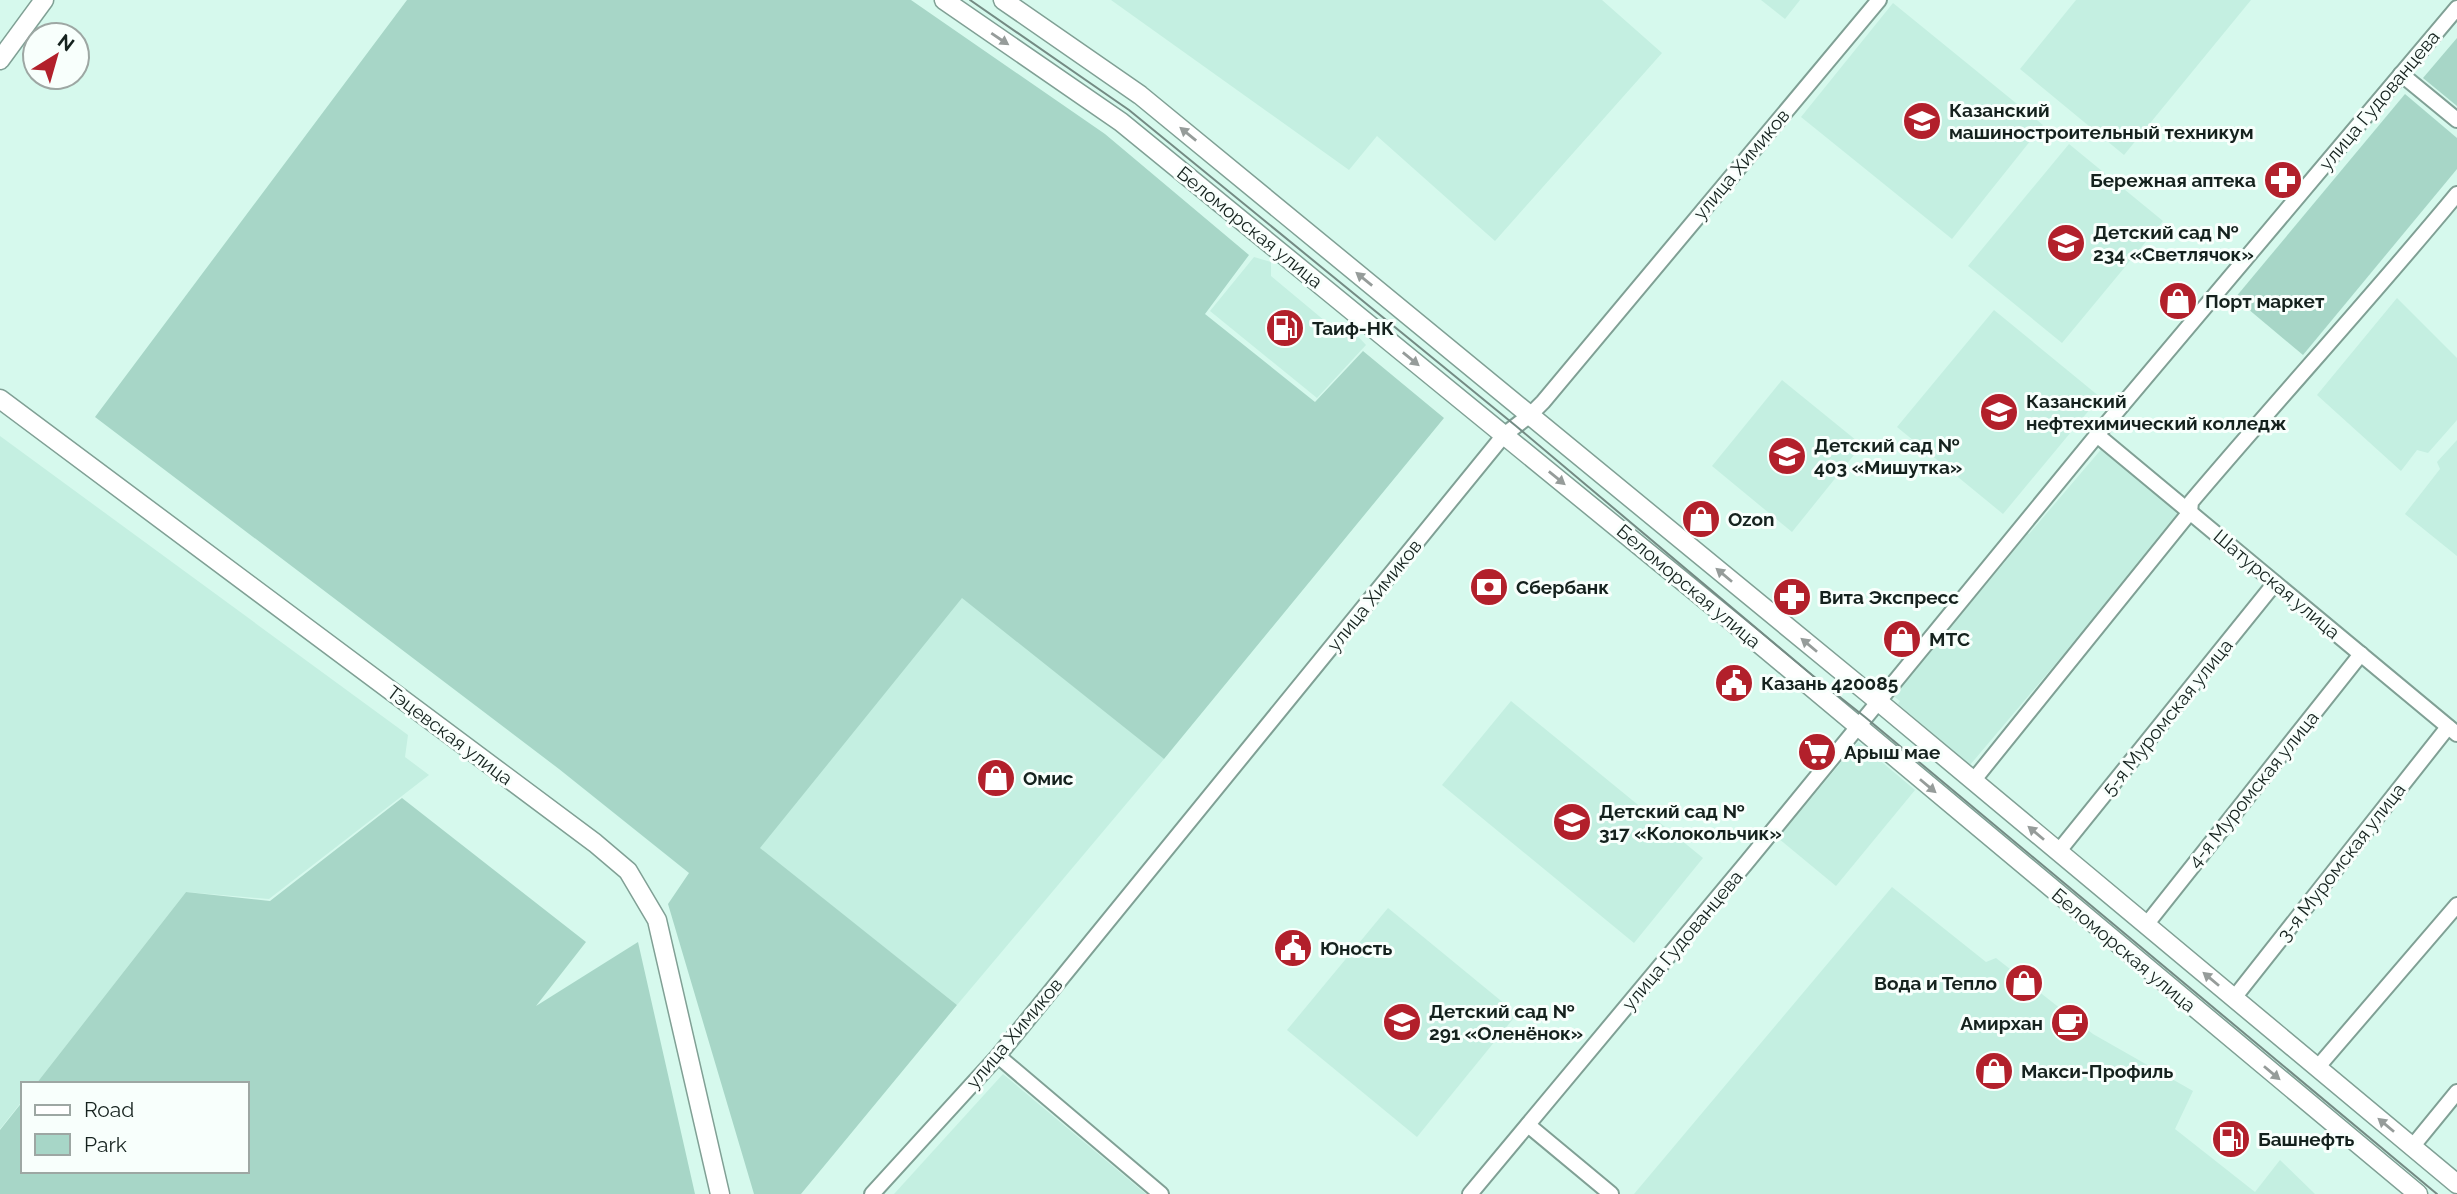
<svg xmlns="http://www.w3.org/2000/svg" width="2457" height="1194" font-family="Raleway,sans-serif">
<rect width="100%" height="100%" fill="#d6f9ed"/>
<g fill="#c4efe1">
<polygon points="1111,0 1602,0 1662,53 1495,241 1377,136 1349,170"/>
<polygon points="1761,0 1800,0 1785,19"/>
<polygon points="2076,0 2251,0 2124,155 2020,69"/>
<polygon points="1893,3 2043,125 1952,239 1801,117"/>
<polygon points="2069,144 2163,221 2062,343 1968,266"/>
<polygon points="1254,257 1271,262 1271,276 1343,336 1354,332 1366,345 1317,398 1210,311"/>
<polygon points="2397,298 2457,358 2457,420 2428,453 2417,450 2401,471 2317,395"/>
<polygon points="1994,310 2100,397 2003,514 1897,427"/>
<polygon points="1782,380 1862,445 1792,532 1712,466"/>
<polygon points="0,436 408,735 405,757 429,775 269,899 186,892 36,1084 23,1084 23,1100 0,1129"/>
<polygon points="2457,440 2457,556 2405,514 2440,469 2437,462"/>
<polygon points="2104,446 2183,513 1970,765 1898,704 1900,701 1892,695 2004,563 2027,533 2029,534"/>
<polygon points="962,597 1164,759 957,1005 759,848"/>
<polygon points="1511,701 1703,858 1634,943 1442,785"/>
<polygon points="1858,742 1915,790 1836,886 1778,838"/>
<polygon points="1892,887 1986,962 1996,958 2093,1034 2193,1091 2175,1129 2255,1192 2280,1160 2315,1194 1634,1194"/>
<polygon points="1388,908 1517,1014 1417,1137 1287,1030"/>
<polygon points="1003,1074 1146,1194 894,1194"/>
</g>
<g fill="#a7d6c7">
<polygon points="407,0 911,0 1105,134 1249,255 1205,314 1315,402 1363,351 1444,418 1164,759 962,598 760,848 957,1005 801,1194 754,1194 668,904 689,873 559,769 95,417"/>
<polygon points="2457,38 2457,106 2423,78"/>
<polygon points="2405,94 2457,138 2457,169 2303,355 2235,298"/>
<polygon points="402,798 586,942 536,1006 638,942 695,1194 0,1194 0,1130 23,1101 23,1171 247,1171 247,1084 36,1084 186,892 270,901"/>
</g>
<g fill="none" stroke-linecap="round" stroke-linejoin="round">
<defs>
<g id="minor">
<polyline points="2401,74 2457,120"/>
<polyline points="2097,435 2457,734"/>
<path d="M1973,781L2190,512L2191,502C2279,398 2371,298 2457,194"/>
<polyline points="2058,852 2275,583"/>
<polyline points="2146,925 2361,654"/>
<polyline points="2234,998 2448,727"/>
<polyline points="998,1056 1161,1194"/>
<polyline points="2317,1068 2457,905"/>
<polyline points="1528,1125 1611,1194"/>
<polyline points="2412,1147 2457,1092"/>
<polyline points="872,1194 998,1056 1504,435 1530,415 1543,402 1879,0"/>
<polyline points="1470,1194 1747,862 2097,435 2457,8"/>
</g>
<g id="major">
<polyline points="944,0 1121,122 1756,641 2418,1194"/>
<polyline points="1003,0 1140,95 1879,702 2457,1184"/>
<polyline points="0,60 44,0"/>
<polyline points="0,399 595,843 628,871 657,920 720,1194"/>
</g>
</defs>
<use href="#minor" stroke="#80a095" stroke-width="18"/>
<use href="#major" stroke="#80a095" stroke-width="21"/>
<use href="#minor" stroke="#fff" stroke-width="14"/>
<use href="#major" stroke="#fff" stroke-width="18"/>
<polyline stroke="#748b84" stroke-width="2" points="970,0 1129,110 1516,426 1812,675 1865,717 2437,1194"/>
</g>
<defs><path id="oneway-solid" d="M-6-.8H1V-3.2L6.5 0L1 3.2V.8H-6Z" transform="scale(1.75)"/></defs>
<g fill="#969c9a">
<use href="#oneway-solid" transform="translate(1000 39) rotate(34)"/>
<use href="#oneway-solid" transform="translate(1188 134) rotate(-141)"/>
<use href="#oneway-solid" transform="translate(1364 279) rotate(-141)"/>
<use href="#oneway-solid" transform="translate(1411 359) rotate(39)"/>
<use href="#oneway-solid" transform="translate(1557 478) rotate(39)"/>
<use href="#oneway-solid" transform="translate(1724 575) rotate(-140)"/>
<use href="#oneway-solid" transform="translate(1809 645) rotate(-140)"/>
<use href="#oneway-solid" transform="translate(1928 786) rotate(40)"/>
<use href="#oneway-solid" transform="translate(2036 833) rotate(-140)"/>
<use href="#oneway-solid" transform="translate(2211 979) rotate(-140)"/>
<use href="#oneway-solid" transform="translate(2272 1073) rotate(40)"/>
<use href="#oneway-solid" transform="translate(2386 1125) rotate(-140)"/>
</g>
<defs>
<symbol id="university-disc" viewBox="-11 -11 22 22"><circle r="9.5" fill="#b2202b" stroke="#f8fffc"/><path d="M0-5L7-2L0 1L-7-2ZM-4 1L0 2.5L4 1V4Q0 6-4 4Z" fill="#fff"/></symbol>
<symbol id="pharmacy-disc" viewBox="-11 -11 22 22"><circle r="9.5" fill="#b2202b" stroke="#f8fffc"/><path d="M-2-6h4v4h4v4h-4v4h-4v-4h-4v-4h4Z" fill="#fff"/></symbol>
<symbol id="school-disc" viewBox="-11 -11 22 22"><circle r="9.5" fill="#b2202b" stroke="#f8fffc"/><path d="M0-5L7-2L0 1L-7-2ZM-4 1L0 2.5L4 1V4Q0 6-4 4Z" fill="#fff"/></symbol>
<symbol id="shop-disc" viewBox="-11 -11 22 22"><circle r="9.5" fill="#b2202b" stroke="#f8fffc"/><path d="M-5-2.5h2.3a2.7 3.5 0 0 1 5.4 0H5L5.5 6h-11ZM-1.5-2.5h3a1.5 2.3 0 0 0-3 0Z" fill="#fff"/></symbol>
<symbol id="fuel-disc" viewBox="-11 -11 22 22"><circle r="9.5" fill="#b2202b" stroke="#f8fffc"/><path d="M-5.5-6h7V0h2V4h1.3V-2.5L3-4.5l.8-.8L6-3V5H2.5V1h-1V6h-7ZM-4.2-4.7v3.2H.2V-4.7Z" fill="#fff"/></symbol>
<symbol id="bank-disc" viewBox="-11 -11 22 22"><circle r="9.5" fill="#b2202b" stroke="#f8fffc"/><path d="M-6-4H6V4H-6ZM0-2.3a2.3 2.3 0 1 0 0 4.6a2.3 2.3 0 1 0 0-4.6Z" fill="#fff"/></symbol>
<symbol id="civic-disc" viewBox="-11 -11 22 22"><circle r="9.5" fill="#b2202b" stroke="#f8fffc"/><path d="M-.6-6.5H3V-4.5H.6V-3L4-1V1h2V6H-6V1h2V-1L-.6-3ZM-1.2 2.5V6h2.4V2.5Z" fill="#fff"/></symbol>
<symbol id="supermarket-disc" viewBox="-11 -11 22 22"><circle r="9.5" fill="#b2202b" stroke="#f8fffc"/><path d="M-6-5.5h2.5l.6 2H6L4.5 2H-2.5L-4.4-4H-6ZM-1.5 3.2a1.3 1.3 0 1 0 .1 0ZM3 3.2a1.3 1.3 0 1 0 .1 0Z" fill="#fff"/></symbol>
<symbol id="cafe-disc" viewBox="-11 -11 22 22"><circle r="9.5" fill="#b2202b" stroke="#f8fffc"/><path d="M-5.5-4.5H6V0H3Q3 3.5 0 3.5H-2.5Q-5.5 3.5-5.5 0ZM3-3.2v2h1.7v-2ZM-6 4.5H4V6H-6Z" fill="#fff"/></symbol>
</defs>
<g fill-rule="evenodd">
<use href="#university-disc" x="1900" y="99" width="44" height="44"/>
<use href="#pharmacy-disc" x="2261" y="158" width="44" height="44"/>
<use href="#school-disc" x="2044" y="221" width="44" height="44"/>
<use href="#shop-disc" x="2156" y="279" width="44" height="44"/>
<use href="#fuel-disc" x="1263" y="306" width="44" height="44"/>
<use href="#university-disc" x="1977" y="390" width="44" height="44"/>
<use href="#school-disc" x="1765" y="434" width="44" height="44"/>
<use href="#shop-disc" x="1679" y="497" width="44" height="44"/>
<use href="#bank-disc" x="1467" y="565" width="44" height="44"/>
<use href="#pharmacy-disc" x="1770" y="575" width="44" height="44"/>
<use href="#shop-disc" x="1880" y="617" width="44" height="44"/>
<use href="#civic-disc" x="1712" y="661" width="44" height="44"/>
<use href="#supermarket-disc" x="1795" y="730" width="44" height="44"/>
<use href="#shop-disc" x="974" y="756" width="44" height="44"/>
<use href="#school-disc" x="1550" y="800" width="44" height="44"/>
<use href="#civic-disc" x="1271" y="926" width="44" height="44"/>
<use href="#shop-disc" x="2002" y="961" width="44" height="44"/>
<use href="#school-disc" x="1380" y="1000" width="44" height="44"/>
<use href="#cafe-disc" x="2048" y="1001" width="44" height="44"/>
<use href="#shop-disc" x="1972" y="1049" width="44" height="44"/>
<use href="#fuel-disc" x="2209" y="1117" width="44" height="44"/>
</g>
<g text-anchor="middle" stroke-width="6" stroke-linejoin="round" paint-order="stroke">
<g font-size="19" fill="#15221e" stroke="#f8fffc">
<text transform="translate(2379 100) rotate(-50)" y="7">улица Гудованцева</text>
<text transform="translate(1741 164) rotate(-50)" y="7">улица Химиков</text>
<text transform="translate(1250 227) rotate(39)" y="7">Беломорская улица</text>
<text transform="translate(2277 584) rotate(40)" y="7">Шатурская улица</text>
<text transform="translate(1689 586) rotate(40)" y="7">Беломорская улица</text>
<text transform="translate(1374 595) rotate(-51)" y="7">улица Химиков</text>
<text transform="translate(2167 717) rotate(-51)" y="7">5-я Муромская улица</text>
<text transform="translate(450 735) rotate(37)" y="7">Тэцевская улица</text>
<text transform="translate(2253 789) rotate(-51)" y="7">4-я Муромская улица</text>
<text transform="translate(2341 862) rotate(-52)" y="7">3-я Муромская улица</text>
<text transform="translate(1682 940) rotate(-50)" y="7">улица Гудованцева</text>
<text transform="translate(2124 950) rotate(40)" y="7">Беломорская улица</text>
<text transform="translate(1014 1033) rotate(-50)" y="7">улица Химиков</text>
</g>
<g font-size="19" font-weight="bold" fill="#15221e" stroke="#f8fffc" text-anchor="start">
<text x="1949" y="117">Казанский<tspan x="1949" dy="22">машиностроительный техникум</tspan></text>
<text x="2256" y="187" text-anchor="end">Бережная аптека</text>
<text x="2093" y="239">Детский сад №<tspan x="2093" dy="22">234 «Светлячок»</tspan></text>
<text x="2205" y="308">Порт маркет</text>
<text x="1312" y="335">Таиф-НК</text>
<text x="2026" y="408">Казанский<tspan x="2026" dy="22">нефтехимический колледж</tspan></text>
<text x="1814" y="452">Детский сад №<tspan x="1814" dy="22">403 «Мишутка»</tspan></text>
<text x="1728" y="526">Ozon</text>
<text x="1516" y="594">Сбербанк</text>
<text x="1819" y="604">Вита Экспресс</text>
<text x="1929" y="646">МТС</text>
<text x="1761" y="690">Казань 420085</text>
<text x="1844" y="759">Арыш мае</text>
<text x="1023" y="785">Омис</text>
<text x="1599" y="818">Детский сад №<tspan x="1599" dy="22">317 «Колокольчик»</tspan></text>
<text x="1320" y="955">Юность</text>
<text x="1997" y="990" text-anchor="end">Вода и Тепло</text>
<text x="1429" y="1018">Детский сад №<tspan x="1429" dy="22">291 «Оленёнок»</tspan></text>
<text x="2043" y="1030" text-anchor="end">Амирхан</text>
<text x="2021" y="1078">Макси-Профиль</text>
<text x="2258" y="1146">Башнефть</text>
</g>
</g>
<rect x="21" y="1082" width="228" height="91" fill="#f8fffc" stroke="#9da7a3" stroke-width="2"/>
<rect x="35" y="1105" width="35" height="10" fill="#ffffff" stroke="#9da7a3" stroke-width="2"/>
<text x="84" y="1117" font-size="21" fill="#15221e">Road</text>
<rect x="35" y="1134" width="35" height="21" fill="#a7d6c7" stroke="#9da7a3" stroke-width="2"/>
<text x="84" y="1152" font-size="21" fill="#15221e">Park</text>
<g transform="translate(56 56) rotate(37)"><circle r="33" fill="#f8fffc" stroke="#9da7a3" stroke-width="2"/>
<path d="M0-5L12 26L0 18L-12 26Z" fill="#b2202b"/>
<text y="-10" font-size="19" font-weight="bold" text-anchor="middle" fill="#15221e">N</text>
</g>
</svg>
